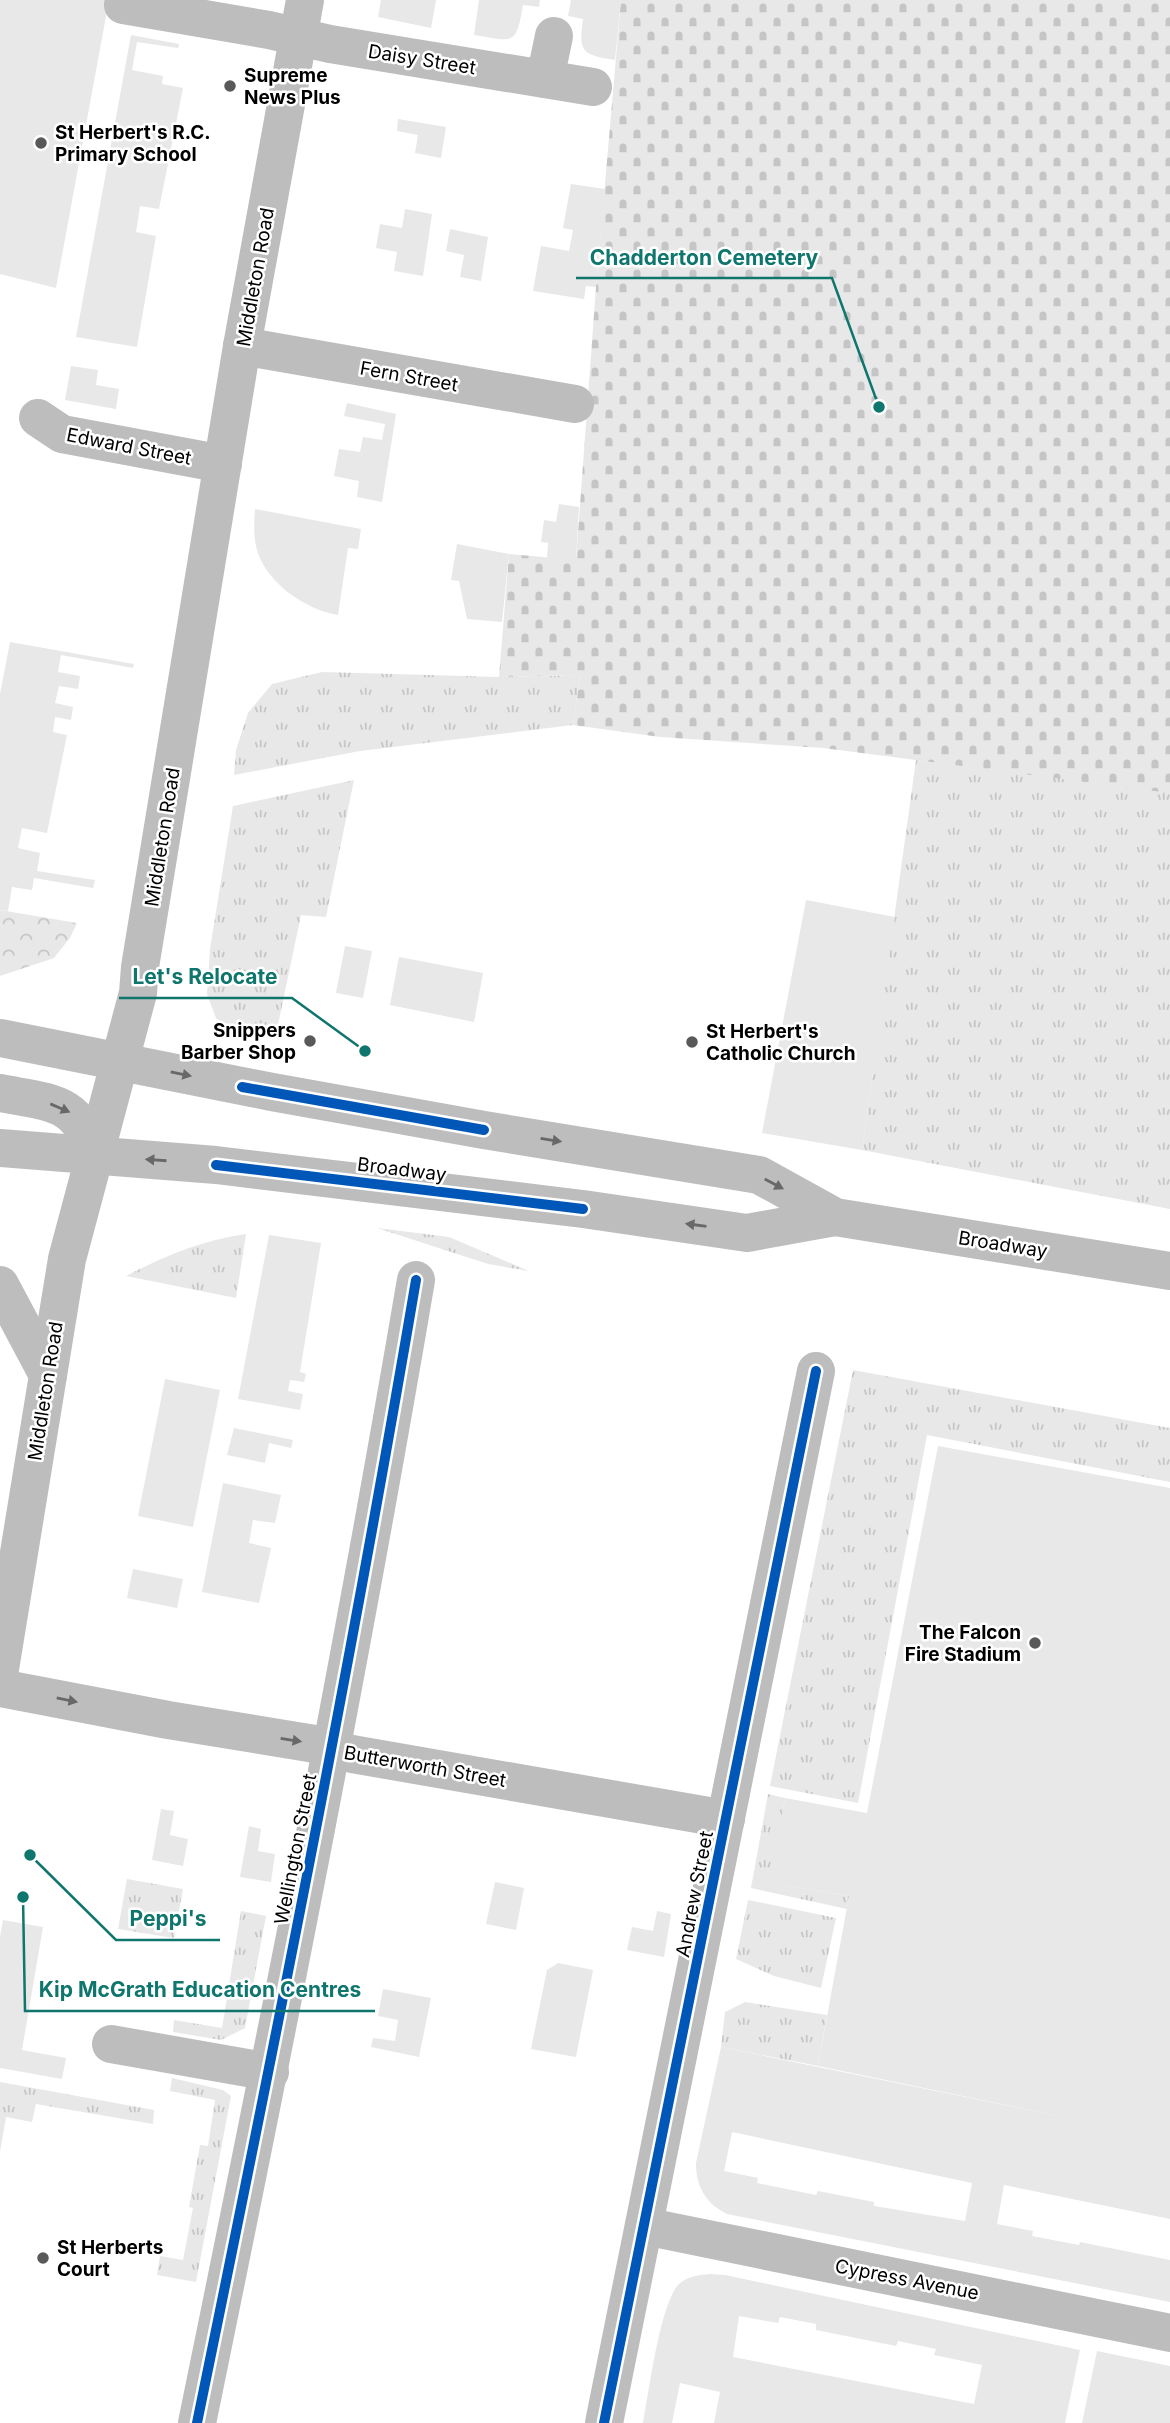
<svg xmlns="http://www.w3.org/2000/svg" width="1170" height="2423" font-family="Inter,sans-serif">
<defs>
<pattern id="grass-tufts" width="24" height="20" patternUnits="userSpaceOnUse" patternTransform="scale(1.75)"><rect width="24" height="20" fill="#e8e8e8"/><path d="M3 7l-1-3M5 7V3M7 7l1-3M15 17l-1-3M17 17v-4M19 17l1-3" fill="none" stroke="#c5c5c5"/></pattern>
<pattern id="forest-crowns" width="20" height="18" patternUnits="userSpaceOnUse" patternTransform="scale(1.75)"><rect width="20" height="18" fill="#e8e8e8"/><path d="M2 6a3 3 0 1 1 6 0M12 15a3 3 0 1 1 6 0" fill="none" stroke="#c5c5c5"/></pattern>
<pattern id="cemetery-stones" width="16" height="16" patternUnits="userSpaceOnUse" patternTransform="scale(1.75)"><rect width="16" height="16" fill="#e8e8e8"/><path d="M2 7V4a2 2 0 0 1 4 0v3zM10 15v-3a2 2 0 0 1 4 0v3z" fill="#c5c5c5"/></pattern>
</defs>
<rect width="100%" height="100%" fill="#fff"/>
<g fill="url(#grass-tufts)">
<polygon points="322,672 499,677 580,675 573,725 360,751 234,775 236,750 248,713 272,684"/>
<polygon points="916,760 1170,792 1170,1209 862,1150"/>
<polygon points="354,780 326,917 301,915 275,1039 230,1029 216,1018 207,994 210,949 233,806"/>
<polygon points="377,1228 449,1237 529,1271 488,1264"/>
<path d="M246,1234L236,1298L126,1276C164,1256 203,1240 246,1234Z"/>
<polygon points="853,1370 1170,1428 1170,1482 927,1435 858,1803 770,1786"/>
<polygon points="768,1794 785,1798 771,1883 849,1896 847,1909 751,1888"/>
<polygon points="127,1879 183,1889 174,1938 118,1929"/>
<polygon points="748,1900 836,1918 821,1988 774,1976 736,1959"/>
<polygon points="241,1911 266,1916 245,2028 221,2040 173,2032 174,2020 222,2028"/>
<polygon points="745,2002 827,2015 818,2066 721,2047 725,2012"/>
<polygon points="172,2078 223,2090 231,2096 196,2282 157,2275 160,2256 183,2260 193,2208 189,2207 200,2145 208,2146 215,2100 170,2091"/>
<polygon points="0,2082 154,2110 153,2124 36,2104 32,2122 6,2117 0,2152"/>
</g>
<polygon fill="url(#forest-crowns)" points="0,910 77,923 70,938 54,958 0,976"/>
<polygon fill="url(#cemetery-stones)" points="621,0 1170,0 1170,793 823,748 660,737 573,725 580,675 499,677 509,554 576,560 596,287"/>
<g fill="#e8e8e8" fill-rule="evenodd">
<polygon points="0,0 109,0 56,288 0,274"/>
<polygon points="381,0 436,0 431,28 378,17"/>
<path d="M479,0H540L539,7L523,5C516,47 513,41 474,35Z"/>
<path d="M571,0H621L615,60C583,55 578,53 583,19L568,16Z"/>
<polygon points="131,35 179,44 178,48 137,42 132,70 163,76 162,84 183,88 159,209 140,206 136,232 156,236 137,347 76,337"/>
<polygon points="398,119 446,127 441,158 415,153 418,135 397,131"/>
<polygon points="571,184 605,189 596,287 586,286 584,299 533,291 541,246 569,251 573,230 563,228"/>
<polygon points="405,209 432,214 423,276 394,271 397,252 376,248 380,224 402,228"/>
<polygon points="450,229 488,237 481,281 460,277 464,255 446,251"/>
<polygon points="71,366 98,370 96,385 119,389 116,409 65,400"/>
<polygon points="347,403 396,414 382,502 357,497 359,481 334,476 339,449 360,452 363,437 382,440 385,424 344,416"/>
<polygon points="559,504 579,507 576,561 547,558 548,543 541,542 544,520 556,522"/>
<path d="M255,509L361,529L358,549L348,548L338,615C307,610 269,585 258,553C253,539 254,524 255,509Z"/>
<polygon points="457,544 509,554 502,622 467,619 459,581 451,580"/>
<polygon points="10,642 134,664 133,668 61,655 58,672 80,676 78,689 59,686 55,703 73,707 71,720 55,717 53,732 67,735 47,833 22,828 18,848 40,853 37,871 95,880 93,888 34,878 32,890 12,887 8,911 0,910 0,694"/>
<polygon points="806,900 895,917 862,1150 762,1133"/>
<polygon points="345,946 372,951 363,998 336,993"/>
<polygon points="399,957 483,973 474,1022 390,1005"/>
<polygon points="269,1235 321,1243 300,1372 306,1374 304,1382 290,1380 288,1391 303,1394 300,1410 238,1399"/>
<polygon points="165,1379 220,1390 193,1527 138,1516"/>
<polygon points="234,1428 293,1440 291,1448 269,1443 265,1463 227,1455"/>
<path d="M938,1446L1170,1488V2219L1004,2185L997,2224L1033,2231L1032,2236L1079,2245L1080,2242L1170,2260V2302L727,2214C705,2203 696,2186 696,2163L721,2047L1097,2124L818,2066L849,1896L770,1883L785,1798L867,1813ZM732,2132L972,2183L965,2221L874,2206V2202L818,2191L816,2195L757,2183L758,2178L724,2171Z"/>
<polygon points="223,1483 281,1495 275,1523 253,1520 249,1543 271,1548 259,1603 202,1592"/>
<polygon points="133,1569 183,1579 177,1608 127,1598"/>
<polygon points="161,1809 174,1811 170,1835 188,1839 183,1866 152,1860"/>
<polygon points="249,1826 261,1829 258,1851 275,1854 271,1882 240,1877"/>
<polygon points="495,1882 524,1888 516,1930 486,1924"/>
<polygon points="657,1911 671,1914 664,1957 627,1950 632,1927 653,1931"/>
<polygon points="3,1920 43,1927 22,2050 66,2058 62,2079 0,2068 0,1937"/>
<polygon points="558,1963 593,1970 576,2057 531,2049 547,1970"/>
<polygon points="383,1989 431,1998 419,2057 371,2047 373,2038 395,2041 398,2020 378,2016"/>
<path d="M710,2274L725,2275L1080,2350L1065,2423H714L720,2392L680,2383L672,2423H643C649,2393 660,2303 679,2284C688,2276 699,2275 710,2274ZM739,2316L778,2323L780,2317L816,2324V2330L896,2346L898,2341L936,2349L934,2355L982,2365L974,2404L733,2357Z"/>
<polygon points="1097,2351 1170,2366 1170,2423 1082,2423"/>
</g>
<g fill="none" stroke-linecap="round" stroke-linejoin="round">
<g stroke="#bdbdbd" stroke-width="38">
<polyline points="123,5 269,30 330,44 593,87"/>
<polyline points="545,79 554,36"/>
<polyline points="242,346 575,404"/>
<polyline points="38,418 62,434 223,464"/>
<polyline points="0,1688 168,1720 315,1744 352,1754 726,1819"/>
<polyline points="111,2044 270,2072"/>
<polyline points="644,2226 1170,2333"/>
<path d="M197,2423C275,2043 351,1663 416,1280"/>
<polyline points="604,2423 816,1371"/>
</g>
<g stroke="#bdbdbd" stroke-width="38">
<polyline points="0,1285 48,1375"/>
<polyline points="0,1669 67,1259 138,993 140,967 242,346 305,0"/>
</g>
<g stroke="#bdbdbd" stroke-width="38">
<polyline points="0,1038 272,1092 484,1130 759,1175 835,1217 1170,1271"/>
<path d="M0,1093C51,1103 79,1100 95,1156"/>
<polyline points="0,1148 216,1165 583,1209 747,1233 835,1217"/>
</g>
<defs>
<g id="cycleway">
<polyline points="242,1087 484,1130"/>
<polyline points="216,1165 583,1209"/>
<path d="M197,2423C275,2043 351,1663 416,1280"/>
<polyline points="604,2423 816,1371"/>
</g>
</defs>
<use href="#cycleway" stroke="#fff" stroke-width="15"/>
<use href="#cycleway" stroke="#0057b8" stroke-width="10"/>
</g>
<defs><path id="oneway-solid" d="M-6-.8H1V-3.2L6.5 0L1 3.2V.8H-6Z" transform="scale(1.75)"/></defs>
<g fill="#686868">
<use href="#oneway-solid" transform="translate(181 1074) rotate(12)"/>
<use href="#oneway-solid" transform="translate(60 1108) rotate(23)"/>
<use href="#oneway-solid" transform="translate(551 1140) rotate(9)"/>
<use href="#oneway-solid" transform="translate(156 1160) rotate(-176)"/>
<use href="#oneway-solid" transform="translate(774 1184) rotate(28)"/>
<use href="#oneway-solid" transform="translate(696 1225) rotate(-172)"/>
<use href="#oneway-solid" transform="translate(67 1700) rotate(11)"/>
<use href="#oneway-solid" transform="translate(291 1740) rotate(9)"/>
</g>
<g fill="#595959" stroke="#fff" stroke-width="2.5">
<circle cx="230" cy="86" r="7"/>
<circle cx="41" cy="143" r="7"/>
<circle cx="310" cy="1041" r="7"/>
<circle cx="692" cy="1042" r="7"/>
<circle cx="1035" cy="1643" r="7"/>
<circle cx="43" cy="2258" r="7"/>
</g>
<g text-anchor="middle" stroke-width="5" stroke-linejoin="round" paint-order="stroke">
<g font-size="19" fill="#000" stroke="#fff">
<text transform="translate(422 59) rotate(9)" y="7">Daisy Street</text>
<text transform="translate(255 277) rotate(-80)" y="7">Middleton Road</text>
<text transform="translate(409 376) rotate(10)" y="7">Fern Street</text>
<text transform="translate(129 446) rotate(11)" y="7">Edward Street</text>
<text transform="translate(162 837) rotate(-81)" y="7">Middleton Road</text>
<text transform="translate(402 1169) rotate(7)" y="7">Broadway</text>
<text transform="translate(1003 1244) rotate(9)" y="7">Broadway</text>
<text transform="translate(45 1391) rotate(-81)" y="7">Middleton Road</text>
<text transform="translate(425 1766) rotate(10)" y="7">Butterworth Street</text>
<text transform="translate(295 1849) rotate(-79)" y="7">Wellington Street</text>
<text transform="translate(694 1894) rotate(-79)" y="7">Andrew Street</text>
<text transform="translate(907 2279) rotate(11)" y="7">Cypress Avenue</text>
</g>
<g font-size="19" font-weight="bold" fill="#000" stroke="#fff" text-anchor="start">
<text x="244" y="82">Supreme<tspan x="244" dy="22">News Plus</tspan></text>
<text x="55" y="139">St Herbert's R.C.<tspan x="55" dy="22">Primary School</tspan></text>
<text x="296" y="1037" text-anchor="end">Snippers<tspan x="296" dy="22">Barber Shop</tspan></text>
<text x="706" y="1038">St Herbert's<tspan x="706" dy="22">Catholic Church</tspan></text>
<text x="1021" y="1639" text-anchor="end">The Falcon<tspan x="1021" dy="22">Fire Stadium</tspan></text>
<text x="57" y="2254">St Herberts<tspan x="57" dy="22">Court</tspan></text>
</g>
</g>
<path fill="none" stroke="#0f766e" stroke-width="2.5" d="M879 407L832 278H576M365 1051L292 998H119M30 1855L116 1940H220M23 1897L25 2011H375"/>
<g fill="#0f766e" stroke="#fff" stroke-width="2.5">
<circle cx="879" cy="407" r="7"/>
<circle cx="365" cy="1051" r="7"/>
<circle cx="30" cy="1855" r="7"/>
<circle cx="23" cy="1897" r="7"/>
</g>
<g font-size="21" text-anchor="middle" font-weight="bold" fill="#0f766e" stroke="#fff" stroke-width="5" stroke-linejoin="round" paint-order="stroke">
<text x="704" y="265">Chadderton Cemetery</text>
<text x="205" y="984">Let's Relocate</text>
<text x="168" y="1926">Peppi's</text>
<text x="200" y="1997">Kip McGrath Education Centres</text>
</g>
</svg>
